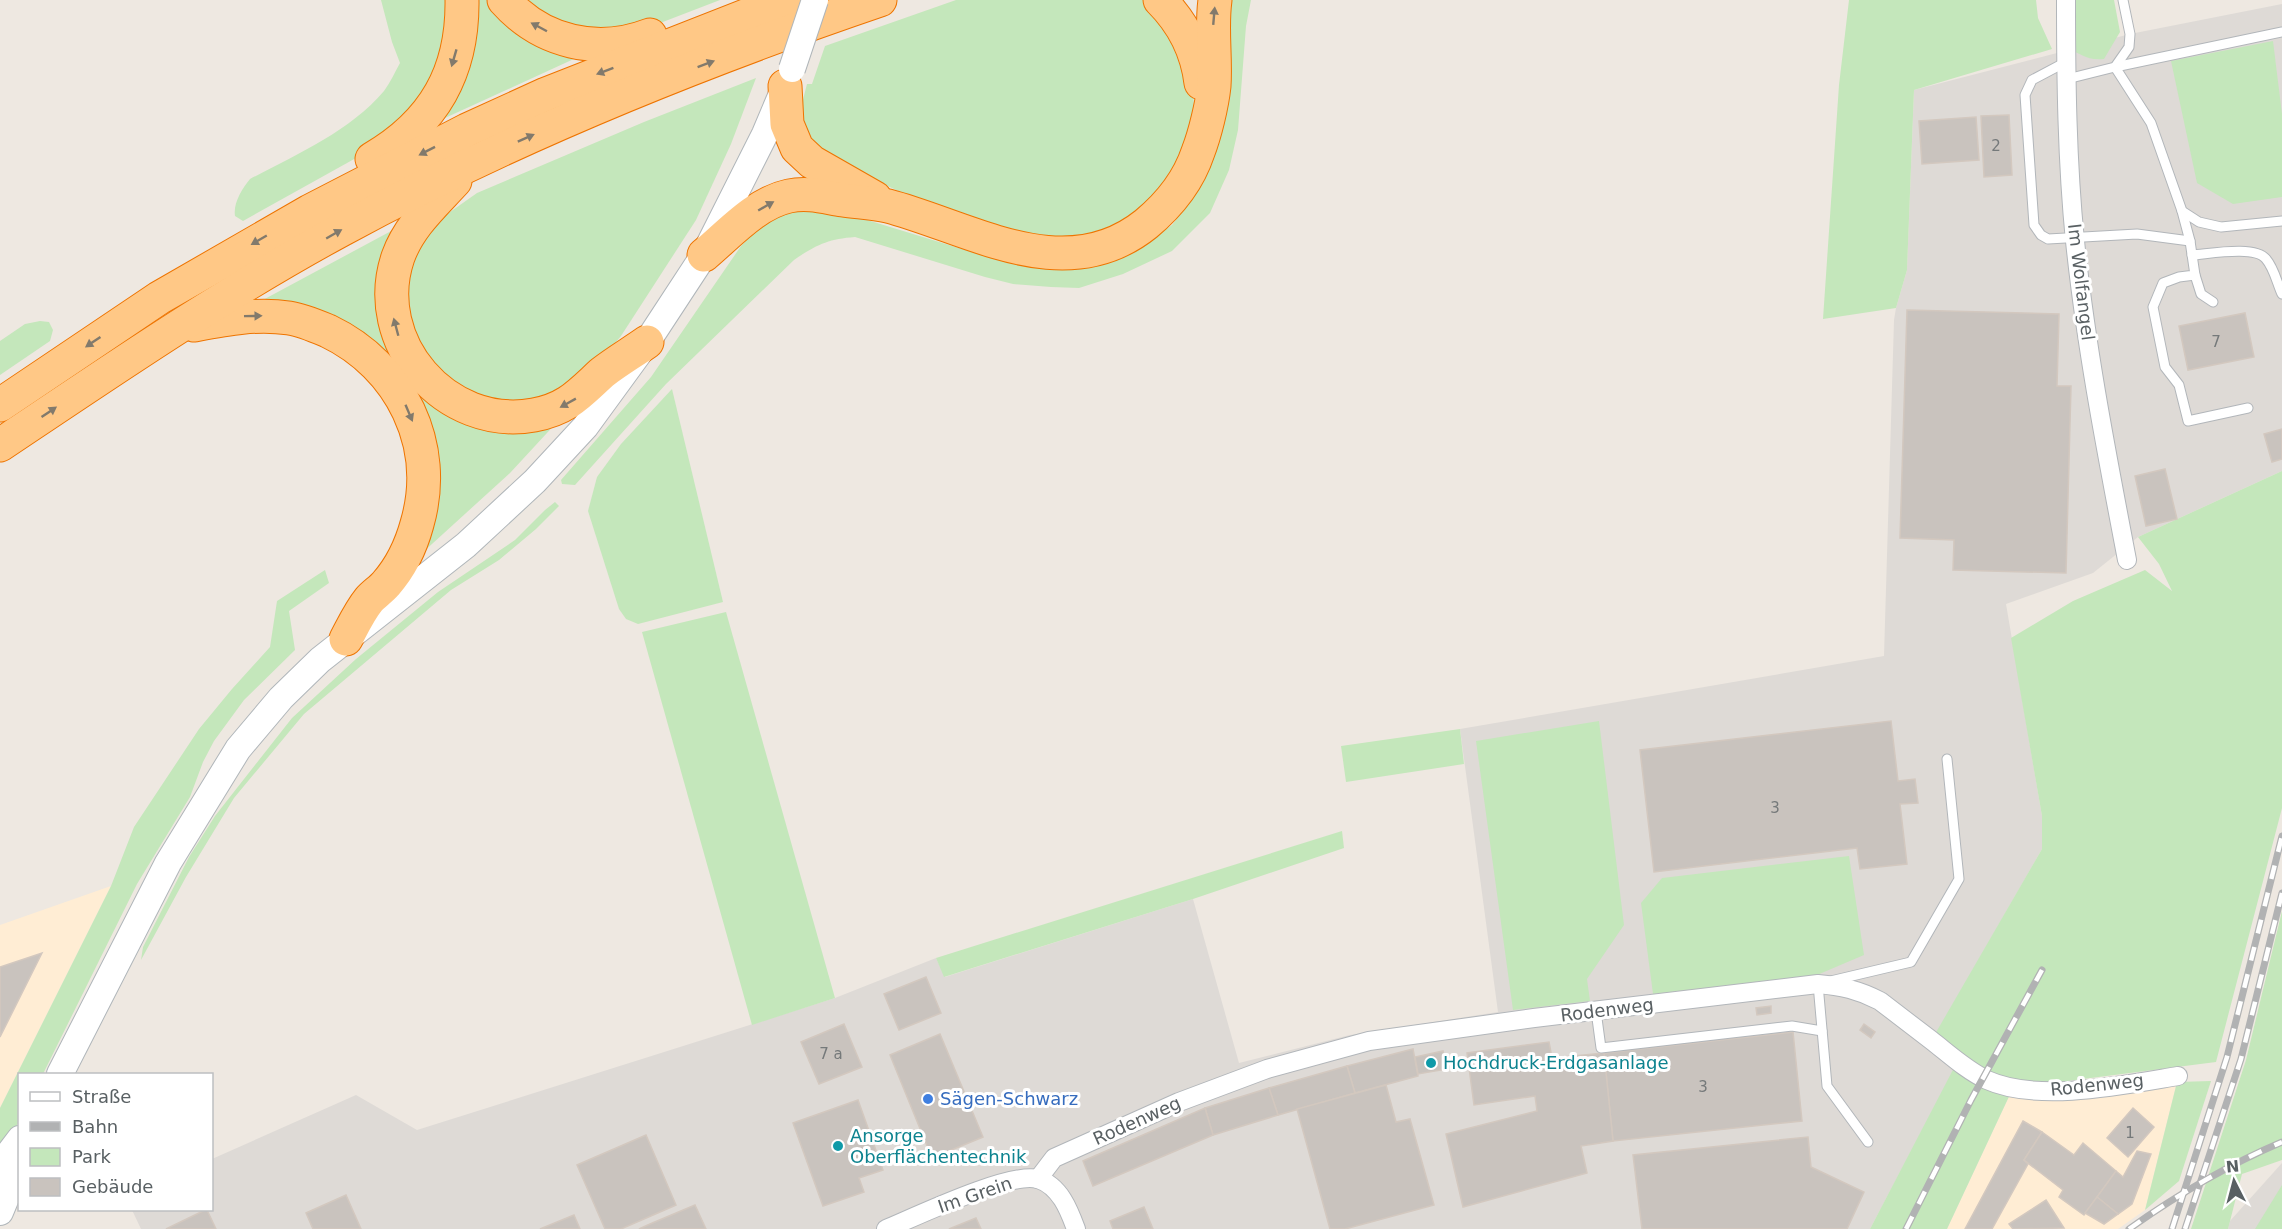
<svg xmlns="http://www.w3.org/2000/svg" width="2282" height="1229" font-family="'DejaVu Sans',sans-serif">
<rect width="100%" height="100%" fill="#eee8e1"/>
<g fill="#ffedd4">
<polygon points="111,886 0,1108 0,925"/>
<polygon points="2177,1082 2145,1210 2118,1229 1947,1229 2013,1088"/>
</g>
<g fill="#dedad6">
<polygon points="2282,4 2282,471 2138,537 2093,573 2006,604 2042,816 2042,849 1932,1041 1958,1062 1870,1229 141,1229 132,1210 212,1210 212,1159 356,1095 417,1130 835,998 936,958 945,977 1193,899 1239,1063 1350,1035 1498,1012 1460,729 1884,656 1894,320 1896,308 1907,270 1914,90 2130,34"/>
<polygon points="2282,1163 2282,1229 2228,1229 2230,1221"/>
</g>
<g fill="#c4e7bb">
<path d="M381,0H451L449,43L424,103L365,153L243,221L235,216C233,203 242,189 250,179C297,154 349,132 384,91C390,83 395,72 400,63L392,42Z"/>
<polygon points="471,0 491,0 576,58 434,123"/>
<polygon points="520,0 720,0 655,25 575,31"/>
<polygon points="956,0 1144,0 1153,6 1193,84 1194,109 1192,133 1167,186 1132,218 1089,237 1039,239 913,198 816,152 798,119 807,84 812,84 825,46"/>
<path d="M1226,0H1251L1246,26L1238,130L1229,170L1210,213L1172,251L1123,274L1079,288L1051,287L1013,284L985,277L855,237C828,239 816,245 794,260L666,384L575,485L562,484L561,480L651,377L741,246L761,225L793,208H828L985,256L1026,266L1051,268L1109,261L1139,248L1172,225L1193,198L1212,160Z"/>
<polygon points="1849,0 2036,0 2038,18 2052,49 1914,90 1907,270 1896,308 1823,319 1839,85"/>
<path d="M2059,0H2114L2120,32L2104,59C2086,61 2082,53 2066,49Z"/>
<polygon points="2273,41 2282,114 2282,197 2233,204 2197,183 2171,61"/>
<polygon points="756,78 731,144 696,220 621,336 580,385 513,407 445,386 403,323 413,253 433,224 477,193 644,122"/>
<polygon points="393,230 411,377 559,420 510,473 421,554 419,411 261,301"/>
<polygon points="40,321 49,322 53,330 50,341 0,375 0,341 25,324"/>
<polygon points="672,389 723,602 638,624 626,619 619,609 588,511 597,477 621,444"/>
<polygon points="2282,471 2282,808 2216,1062 2013,1088 1947,1229 1870,1229 1957,1062 1931,1041 2042,849 2042,816 2011,638 2073,601 2145,570 2172,591 2159,564 2138,537"/>
<polygon points="555,502 559,506 536,529 499,560 451,590 304,714 234,798 186,877 141,960 143,947 189,857 215,816 292,718 356,659 438,592 515,540 545,510"/>
<polygon points="325,570 329,583 289,611 295,650 244,700 214,741 203,762 190,797 137,884 43,1074 20,1074 19,1121 0,1161 0,1108 111,886 134,827 199,729 232,689 270,647 277,601"/>
<polygon points="726,612 835,998 752,1025 642,632"/>
<polygon points="1599,721 1624,925 1587,979 1590,1001 1513,1010 1476,741"/>
<polygon points="1460,729 1464,764 1346,782 1341,746"/>
<polygon points="1342,831 1344,848 1193,899 944,977 936,958"/>
<polygon points="1849,856 1864,955 1817,975 1653,994 1641,903 1662,878"/>
<polygon points="2282,911 2282,1160 2242,1174 2228,1229 2191,1229 2246,1060"/>
<polygon points="2211,1081 2179,1181 2145,1210 2177,1082"/>
<polygon points="2282,1185 2282,1229 2255,1229"/>
</g>
<g fill="#c9c3be" stroke="#d3c8bf" stroke-width="1.5">
<polygon points="2009,115 2012,175 1984,177 1981,116"/>
<polygon points="1976,117 1979,160 1922,164 1919,121"/>
<polygon points="1907,310 2059,314 2057,386 2071,386 2066,573 1953,570 1954,540 1900,538"/>
<polygon points="2245,313 2254,357 2188,370 2179,326"/>
<polygon points="2282,429 2282,459 2272,462 2264,434"/>
<polygon points="2165,469 2177,519 2146,526 2135,476"/>
<polygon points="1891,721 1898,781 1915,779 1918,803 1900,804 1907,864 1860,869 1857,848 1654,872 1640,750"/>
<polygon points="42,953 0,1037 0,967"/>
<polygon points="926,977 941,1013 899,1030 884,994"/>
<polygon points="1771,1006 1771,1013 1757,1015 1756,1008"/>
<polygon points="844,1024 862,1067 819,1084 801,1042"/>
<polygon points="1864,1024 1875,1032 1871,1038 1860,1030"/>
<polygon points="1793,1032 1802,1121 1613,1141 1604,1053"/>
<polygon points="940,1034 983,1137 932,1158 890,1055"/>
<polygon points="1549,1042 1552,1058 1604,1053 1613,1141 1581,1146 1587,1173 1463,1207 1446,1134 1537,1111 1535,1096 1474,1105 1467,1053"/>
<polygon points="1413,1049 1418,1076 1355,1093 1347,1066"/>
<polygon points="1443,1051 1447,1069 1418,1074 1415,1057"/>
<polygon points="1347,1066 1355,1093 1278,1115 1269,1088"/>
<polygon points="1386,1085 1396,1122 1410,1119 1434,1205 1345,1229 1330,1229 1297,1109"/>
<polygon points="1269,1088 1278,1115 1213,1135 1205,1108"/>
<polygon points="858,1100 883,1170 859,1178 864,1192 823,1206 793,1123"/>
<polygon points="1205,1108 1213,1135 1093,1186 1083,1161"/>
<polygon points="2133,1108 2154,1127 2128,1157 2107,1138"/>
<polygon points="2023,1121 2042,1132 2024,1160 2028,1164 1992,1229 1965,1229"/>
<polygon points="2042,1132 2074,1155 2083,1143 2116,1171 2084,1215 2059,1197 2063,1190 2024,1160"/>
<polygon points="646,1135 676,1205 621,1229 605,1229 577,1165"/>
<polygon points="1808,1137 1811,1167 1864,1192 1847,1229 1642,1229 1633,1155"/>
<polygon points="2137,1151 2151,1154 2132,1204 2118,1214 2097,1197 2116,1171 2123,1177"/>
<polygon points="346,1195 361,1229 313,1229 306,1213"/>
<polygon points="2097,1197 2118,1214 2104,1224 2085,1213"/>
<polygon points="2046,1200 2064,1228 2013,1229 2009,1224"/>
<polygon points="695,1205 706,1229 639,1229 650,1224"/>
<polygon points="1144,1207 1153,1229 1113,1229 1110,1221"/>
<polygon points="207,1210 216,1229 166,1229 205,1210"/>
<polygon points="574,1215 580,1229 540,1229"/>
<polygon points="976,1218 981,1229 949,1229"/>
</g>
<g fill="none" stroke-linecap="round" stroke-linejoin="round">
<defs>
<g id="lane">
<polyline points="2282,32 2115,67 2151,123 2182,211 2199,222 2221,227 2282,221"/>
<polyline points="2066,62 2032,80 2025,95 2034,225 2041,235 2048,239 2137,234 2190,241"/>
<polyline points="2067,79 2115,67 2129,47 2130,34 2123,0"/>
<polyline points="2182,211 2190,241 2195,275 2179,277 2163,283 2153,307 2165,367 2179,385 2188,421 2248,408"/>
<path d="M2192,255C2209,254 2255,245 2266,259C2274,268 2277,283 2282,294"/>
<polyline points="2195,275 2201,294 2213,302"/>
<polyline points="1596,1011 1601,1048 1792,1026 1822,1031"/>
<polyline points="1868,1142 1827,1086 1818,984 1911,962 1959,879 1947,759"/>
</g>
<g id="street">
<path d="M2066,0C2066,80 2067,161 2075,241C2086,348 2107,455 2127,560"/>
<path d="M1038,1179L1054,1158L1179,1102L1267,1069L1369,1041L1534,1018L1818,984C1841,986 1859,990 1880,1001C1897,1014 1914,1027 1931,1040C1949,1054 1966,1070 1987,1080C2038,1103 2124,1085 2178,1076"/>
<path d="M886,1229C915,1217 1011,1171 1038,1179C1060,1186 1069,1210 1076,1229"/>
</g>
<g id="secondary">
<polyline points="60,1074 168,863 238,749 281,698 320,660 466,545 535,481 585,427 647,342 704,255 765,134 784,89"/>
<polyline points="0,1169 7,1156 20,1139"/>
<polyline points="0,1212 20,1164"/>
</g>
<g id="highway">
<path d="M504,0C542,43 598,55 650,35"/>
<path d="M1160,0C1183,23 1197,50 1201,83"/>
<polyline points="785,86 787,124 797,148 812,162 875,198"/>
<path d="M372,159C434,123 463,72 462,0"/>
<path d="M455,181C433,205 409,226 398,257C369,342 446,431 534,415C567,409 579,394 602,373C616,362 633,352 647,342"/>
<path d="M704,255C729,234 756,203 789,196C808,192 824,197 843,200C857,202 873,203 888,206C971,228 1065,289 1146,224C1170,204 1188,182 1198,152C1205,134 1212,105 1214,86C1216,57 1211,29 1215,0"/>
<path d="M194,325C226,319 257,313 289,318C302,320 316,326 328,331C401,366 440,445 417,524C411,546 401,567 386,584C381,590 374,594 369,600C360,611 353,626 346,639"/>
<polyline points="0,405 159,298 310,211 467,130 546,94 786,0"/>
<path d="M0,445C112,370 223,294 341,230C512,137 695,63 880,0"/>
</g>
</defs>
<use href="#lane" stroke="#b2b6ba" stroke-width="11"/>
<use href="#street" stroke="#b2b6ba" stroke-width="20"/>
<use href="#secondary" stroke="#b0b6ba" stroke-width="28"/>
<use href="#highway" stroke="#ee7400" stroke-width="35"/>
<use href="#lane" stroke="#fff" stroke-width="9"/>
<use href="#street" stroke="#fff" stroke-width="18"/>
<use href="#secondary" stroke="#fff" stroke-width="26"/>
<use href="#highway" stroke="#ffc886" stroke-width="33"/>
<defs>
<g id="rail">
<polyline points="1906,1229 1971,1100 2042,970"/>
<path d="M2129,1229C2177,1195 2228,1165 2282,1142"/>
<polyline points="2172,1229 2227,1057 2282,836"/>
<polyline points="2185,1229 2241,1059 2282,893"/>
</g>
</defs>
<use href="#rail" stroke="#b1b2b3" stroke-width="7"/>
<use href="#rail" stroke="#fff" stroke-width="4.5" stroke-dasharray="14" stroke-linecap="butt"/>
<defs>
<polyline id="secondary-bridge" points="792,69 815,0"/>
</defs>
<use href="#secondary-bridge" stroke="#b0b6ba" stroke-width="28" stroke-linecap="butt"/>
<use href="#secondary-bridge" stroke="#fff" stroke-width="26"/>
</g>
<defs><path id="oneway-solid" d="M-6-.8H1V-3.2L6.5 0L1 3.2V.8H-6Z" transform="scale(1.5)"/></defs>
<g fill="#827a6c">
<use href="#oneway-solid" transform="translate(1214 16) rotate(-85)"/>
<use href="#oneway-solid" transform="translate(539 27) rotate(-152)"/>
<use href="#oneway-solid" transform="translate(454 58) rotate(106)"/>
<use href="#oneway-solid" transform="translate(706 64) rotate(-21)"/>
<use href="#oneway-solid" transform="translate(605 71) rotate(159)"/>
<use href="#oneway-solid" transform="translate(526 138) rotate(-24)"/>
<use href="#oneway-solid" transform="translate(427 151) rotate(153)"/>
<use href="#oneway-solid" transform="translate(766 206) rotate(-30)"/>
<use href="#oneway-solid" transform="translate(334 234) rotate(-30)"/>
<use href="#oneway-solid" transform="translate(259 240) rotate(150)"/>
<use href="#oneway-solid" transform="translate(253 316) rotate(-1)"/>
<use href="#oneway-solid" transform="translate(396 327) rotate(-105)"/>
<use href="#oneway-solid" transform="translate(93 342) rotate(146)"/>
<use href="#oneway-solid" transform="translate(568 403) rotate(151)"/>
<use href="#oneway-solid" transform="translate(49 412) rotate(-34)"/>
<use href="#oneway-solid" transform="translate(409 413) rotate(67)"/>
</g>
<g fill="#0f9aa8" stroke="#fff" stroke-width="2">
<circle cx="1431" cy="1063" r="6"/>
<circle cx="838" cy="1146" r="6"/>
</g>
<circle fill="#3f7fe0" stroke="#fff" stroke-width="2" cx="928" cy="1099" r="6"/>
<g text-anchor="middle" stroke-width="6" stroke-linejoin="round" paint-order="stroke">
<g font-size="15" fill="#75797a">
<text x="1996" y="151">2</text>
<text x="2216" y="347">7</text>
<text x="1775" y="813">3</text>
<text x="831" y="1059">7 a</text>
<text x="1703" y="1092">3</text>
<text x="2130" y="1138">1</text>
</g>
<g font-size="18" fill="#596063" stroke="#fff">
<text transform="translate(2081 282) rotate(83)" y="6">Im Wolfangel</text>
<text transform="translate(1607 1010) rotate(-7)" y="6">Rodenweg</text>
<text transform="translate(2097 1085) rotate(-6)" y="6">Rodenweg</text>
<text transform="translate(1137 1121) rotate(-24)" y="6">Rodenweg</text>
<text transform="translate(975 1195) rotate(-19)" y="6">Im Grein</text>
</g>
<g font-size="18" fill="#0d838f" stroke="#fff" text-anchor="start">
<text x="1443" y="1069">Hochdruck-Erdgasanlage</text>
<text x="850" y="1142">Ansorge<tspan x="850" dy="21">Oberflächentechnik</tspan></text>
</g>
<g font-size="18" fill="#366cbe" stroke="#fff" text-anchor="start">
<text x="940" y="1105">Sägen-Schwarz</text>
</g>
</g>
<rect x="18" y="1073" width="195" height="138" fill="#ffffff" stroke="#bdbfc1" stroke-width="1.5"/>
<rect x="30" y="1092" width="30" height="9" fill="#ffffff" stroke="#bdbfc1" stroke-width="1.5"/>
<text x="72" y="1103" font-size="18" fill="#596063">Straße</text>
<rect x="30" y="1122" width="30" height="9" fill="#b1b2b3" stroke="#bdbfc1" stroke-width="1.5"/>
<text x="72" y="1133" font-size="18" fill="#596063">Bahn</text>
<rect x="30" y="1148" width="30" height="18" fill="#c4e7bb" stroke="#bdbfc1" stroke-width="1.5"/>
<text x="72" y="1163" font-size="18" fill="#596063">Park</text>
<rect x="30" y="1178" width="30" height="18" fill="#c9c3be" stroke="#bdbfc1" stroke-width="1.5"/>
<text x="72" y="1193" font-size="18" fill="#596063">Gebäude</text>
<g transform="translate(2234 1181) rotate(354)" stroke="#ffffff" stroke-width="4.5" paint-order="stroke">
<path d="M0-4.5L10 22L0 15L-10 22Z" fill="#596063"/>
<text y="-9" font-size="16" font-weight="bold" text-anchor="middle" fill="#596063">N</text>
</g>
</svg>
